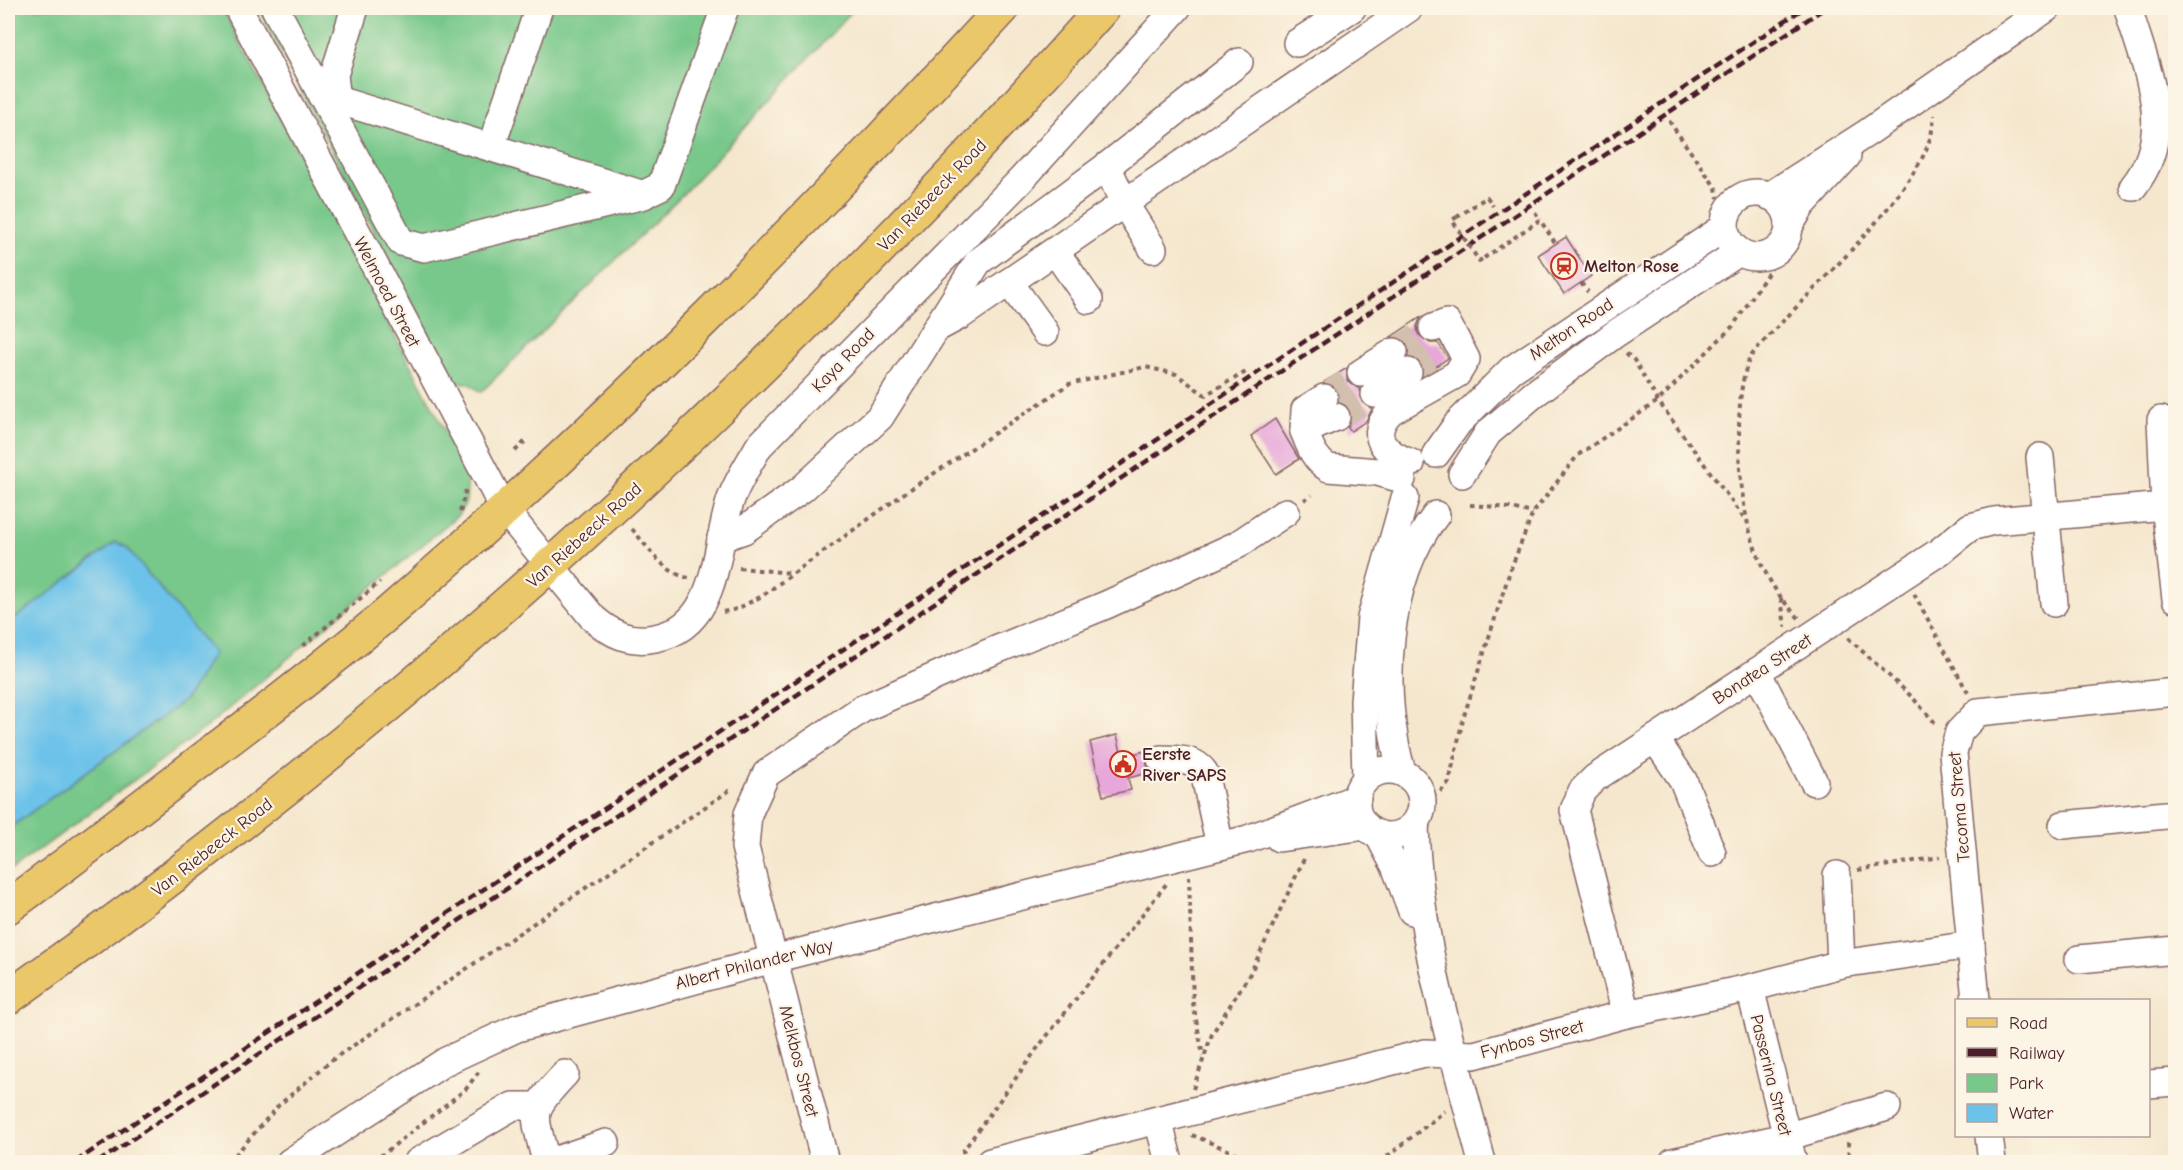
<svg xmlns="http://www.w3.org/2000/svg" width="2183" height="1170" font-family="'Comic Neue',sans-serif">
<rect width="100%" height="100%" fill="#fcf5e5"/>
<filter id="ink" filterUnits="userSpaceOnUse"><feTurbulence type="fractalNoise" baseFrequency=".0167" numOctaves="2"/><feDisplacementMap in="SourceGraphic" scale="12" xChannelSelector="R" yChannelSelector="G"/><feConvolveMatrix kernelMatrix="1 2 1 2 8 2 1 2 1" color-interpolation-filters="sRGB"/></filter>
<filter id="wash" filterUnits="userSpaceOnUse"><feTurbulence type="fractalNoise" baseFrequency=".008" numOctaves="4" result="noise"/><feDisplacementMap in="SourceGraphic" scale="24" xChannelSelector="R" yChannelSelector="G"/><feGaussianBlur stdDeviation="1.35" result="paint"/><feColorMatrix in="noise" values="0 0 0 0 0 0 0 0 0 0 0 0 0 0 0 0 0 1.4 0 .05"/><feComposite in="paint" operator="in"/></filter>
<g filter="url(#wash)">
<rect width="100%" height="100%" fill="#f5e7ce"/>
<g fill="#77c88a" stroke="#60745a" stroke-width="1.5">
<polygon points="8,8 222,8 468,474 466,502 458,515 208,726 8,873 8,829 185,700 213,653 127,548 116,542 8,624"/>
<polygon points="258,8 855,8 682,195 481,392 468,383 452,382"/>
</g>
<polygon fill="#6cc2e9" stroke="#5b708a" stroke-width="1.5" points="116,542 127,548 214,653 185,700 8,829 8,624"/>
<g id="blocks">
<g fill="#e7a7da">
<polygon points="1566,237 1591,276 1564,294 1538,255"/>
<polygon points="1421,317 1417,326 1418,334 1430,343 1438,343 1448,358 1423,375 1421,363 1409,357 1407,343 1401,338 1391,337"/>
<polygon points="1347,368 1347,381 1360,389 1362,402 1372,409 1366,421 1351,431 1348,427 1352,419 1350,410 1339,402 1337,389 1324,382"/>
<polygon points="1275,419 1299,459 1276,474 1251,436"/>
<polygon points="1117,735 1122,756 1146,751 1147,766 1152,772 1128,778 1131,790 1103,796 1090,742"/>
</g>
</g>
</g>
<g filter="url(#ink)">
<use href="#blocks" fill-opacity="0" stroke="#866564" stroke-width="1.5"/>
<g fill="none" stroke-linecap="round" stroke-linejoin="round">
<g stroke="#d3bfad" stroke-width="27" stroke-dasharray="27 14" stroke-linecap="butt">
<polyline points="1394,352 1433,328"/>
<polyline points="1408,372 1445,348"/>
<polyline points="1324,398 1361,373"/>
<polyline points="1336,417 1375,394"/>
</g>
<defs>
<g id="minor">
<path d="M238,8L504,509L593,618C611,634 630,643 655,638C720,626 714,548 731,499C738,480 749,464 759,446L1021,180L1177,8"/>
<polyline points="275,8 401,242 424,248 640,196 661,186 725,8"/>
<path d="M2128,8C2145,68 2178,131 2133,187"/>
<polyline points="1297,43 1352,8"/>
<polyline points="321,95 644,195"/>
<polyline points="337,100 334,75 355,8"/>
<polyline points="491,147 539,8"/>
<polyline points="1107,166 1124,203 1153,249"/>
<circle cx="1757" cy="225" r="32"/>
<polyline points="1769,196 1867,133 2047,8"/>
<polyline points="1789,226 1802,205 1847,156"/>
<polyline points="1055,251 1089,300"/>
<polyline points="1009,282 1045,332"/>
<polyline points="937,328 961,315 1409,8"/>
<polyline points="1361,373 1394,352"/>
<polyline points="1375,394 1408,372"/>
<path d="M1336,417L1304,431C1310,446 1314,459 1328,468L1378,472L1402,479"/>
<polyline points="2161,420 2165,506 2176,599"/>
<polyline points="1304,431 1305,410 1324,398"/>
<polyline points="1436,454 1458,423 1511,370 1725,227"/>
<polyline points="2040,457 2054,603"/>
<path d="M1411,463C1384,453 1367,435 1391,411L1457,374L1466,359L1447,323L1433,328"/>
<polyline points="1462,474 1488,433 1534,394 1615,334 1739,252"/>
<polyline points="721,538 744,530 802,489 880,417 978,262 1107,166 1239,62"/>
<polyline points="1757,672 1814,782"/>
<polyline points="1655,739 1683,780 1712,853"/>
<path d="M1161,759C1177,760 1194,758 1204,772L1220,846"/>
<circle cx="1389" cy="803" r="33"/>
<path d="M1402,772C1379,694 1384,581 1436,515"/>
<polyline points="1366,779 1364,701 1371,618 1405,498"/>
<path d="M1415,824C1418,939 1453,1051 1482,1162"/>
<polyline points="2063,825 2176,814"/>
<polyline points="1378,834 1395,866 1412,911"/>
<polyline points="1279,838 1366,826"/>
<polyline points="1837,875 1841,964"/>
<polyline points="2079,959 2176,950"/>
<polyline points="1750,988 1793,1162"/>
<polyline points="1976,1000 1953,753 1959,732 1978,712 2176,692"/>
<polyline points="1626,1014 1574,810 1582,791 1595,778 1939,552 1970,527 1994,521 2165,506"/>
<polyline points="2148,1084 2176,1082"/>
<polyline points="1158,1120 1169,1162"/>
<polyline points="1989,1136 1992,1162"/>
<polyline points="290,1162 446,1061 517,1028 773,959 1248,839 1357,798"/>
<polyline points="418,1162 513,1106 537,1106"/>
<path d="M546,1162C534,1111 527,1114 565,1074"/>
<polyline points="551,1162 606,1143"/>
<polyline points="825,1162 745,847 748,814 766,774 862,709 986,654 1106,605 1237,545 1286,512"/>
<polyline points="990,1162 1425,1053 1474,1055 1626,1014 1750,988 1841,964 1971,945"/>
<polyline points="1673,1162 1786,1137 1887,1107"/>
</g>
<g id="major">
<path d="M8,907C75,858 141,807 207,756C268,710 329,663 387,614C606,425 808,220 1003,8"/>
<path d="M8,998C411,712 776,378 1103,8"/>
</g>
</defs>
<use href="#minor" stroke="#866564" stroke-width="30"/>
<use href="#major" stroke="#866564" stroke-width="36"/>
<g stroke="#866564" stroke-width="4" stroke-dasharray="4.5 4.5" stroke-linecap="butt">
<polyline points="1669,121 1716,188 1718,198"/>
<polyline points="1535,212 1540,220"/>
<polyline points="1457,217 1487,197 1493,206"/>
<polyline points="1484,258 1540,220 1556,244"/>
<polyline points="1581,283 1588,292"/>
<polyline points="1626,353 1634,360 1658,401 1743,517"/>
<polyline points="515,451 528,439"/>
<polyline points="1304,500 1312,495"/>
<polyline points="1470,505 1510,508 1533,513"/>
<polyline points="460,512 466,489"/>
<path d="M632,529C649,548 663,573 689,578"/>
<polyline points="739,568 791,573"/>
<polyline points="1914,594 1968,693"/>
<polyline points="1781,598 1785,627"/>
<polyline points="723,612 737,609 762,596 906,492 1069,384 1145,367 1176,374 1205,395 1246,372"/>
<path d="M1799,618C1751,571 1740,507 1739,443C1739,413 1739,385 1750,357C1804,295 1874,236 1917,167C1927,151 1933,134 1934,115"/>
<polyline points="1848,638 1912,697 1937,725"/>
<polyline points="303,646 380,582"/>
<polyline points="1432,795 1440,792 1449,782 1463,719 1510,571 1533,513 1578,455 1658,401 1733,326 1774,264"/>
<polyline points="1858,870 1940,857"/>
<polyline points="1189,876 1193,1003 1203,1056"/>
<polyline points="1193,1089 1212,1034 1251,972 1304,859"/>
<polyline points="1192,1135 1257,1162"/>
<polyline points="1848,1142 1849,1162"/>
<polyline points="229,1162 279,1105 332,1060 733,788"/>
<polyline points="373,1162 466,1089 480,1070"/>
<polyline points="965,1162 963,1151 1039,1046 1167,883"/>
<polyline points="1380,1162 1445,1111"/>
</g>
<use href="#minor" stroke="#fff" stroke-width="27"/>
<use href="#major" stroke="#eac769" stroke-width="33"/>
<g stroke="#4a1f2b" stroke-width="4.5" stroke-dasharray="9 4.5" stroke-linecap="butt">
<polyline points="75,1162 1804,8"/>
<polyline points="98,1162 1825,8"/>
</g>
<polyline stroke="#866564" stroke-width="4" stroke-dasharray="4.5 4.5" stroke-linecap="butt" points="1457,217 1452,220 1479,261 1484,258"/>
</g>
</g>
<defs>
<symbol id="station-ring" viewBox="-11 -11 22 22"><circle r="9.5" fill="#fcf5e5" stroke="#c8321e" stroke-width="1.5"/><path d="M-3-6H3Q5-6 5-4V2Q5 4 3 4L4.5 6H3L1.5 4h-3L-3 6H-4.5L-3 4Q-5 4-5 2V-4Q-5-6-3-6ZM-3.5-4v3h7v-3ZM-3.5 1v1.5H-2V1ZM2 1v1.5H3.5V1Z" fill="#c8321e"/></symbol>
<symbol id="civic-ring" viewBox="-11 -11 22 22"><circle r="9.5" fill="#fcf5e5" stroke="#c8321e" stroke-width="1.5"/><path d="M-.6-6.5H3V-4.5H.6V-3L4-1V1h2V6H-6V1h2V-1L-.6-3ZM-1.2 2.5V6h2.4V2.5Z" fill="#c8321e"/></symbol>
</defs>
<g fill-rule="evenodd">
<use href="#station-ring" x="1549" y="251" width="30" height="30"/>
<use href="#civic-ring" x="1108" y="749" width="30" height="30"/>
</g>
<g text-anchor="middle" stroke-width="4.5" stroke-linejoin="round" paint-order="stroke">
<g font-size="18" fill="#4a1f2b" stroke="#fcf5e5">
<text transform="translate(932 195) rotate(-46)" y="6">Van Riebeeck Road</text>
<text transform="translate(387 292) rotate(62)" y="6">Welmoed Street</text>
<text transform="translate(1571 329) rotate(-34)" y="6">Melton Road</text>
<text transform="translate(843 360) rotate(-46)" y="6">Kaya Road</text>
<text transform="translate(584 535) rotate(-42)" y="6">Van Riebeeck Road</text>
<text transform="translate(1762 669) rotate(-33)" y="6">Bonatea Street</text>
<text transform="translate(1959 807) rotate(-95)" y="6">Tecoma Street</text>
<text transform="translate(212 847) rotate(-38)" y="6">Van Riebeeck Road</text>
<text transform="translate(754 964) rotate(-14)" y="6">Albert Philander Way</text>
<text transform="translate(1532 1039) rotate(-15)" y="6">Fynbos Street</text>
<text transform="translate(799 1061) rotate(76)" y="6">Melkbos Street</text>
<text transform="translate(1771 1075) rotate(76)" y="6">Passerina Street</text>
</g>
<g font-size="18" font-weight="bold" fill="#4a1f2b" stroke="#fcf5e5" text-anchor="start">
<text x="1584" y="272">Melton Rose</text>
<text x="1142" y="760">Eerste<tspan x="1142" dy="21">River SAPS</tspan></text>
</g>
</g>
<rect width="2183" height="1170" fill="none" stroke="#fcf5e5" stroke-width="30"/>
<rect x="1955" y="999" width="195" height="138" fill="#fcf5e5" stroke="#b59f9b" stroke-width="1.5"/>
<rect x="1967" y="1018" width="30" height="9" fill="#eac769" stroke="#b59f9b" stroke-width="1.5"/>
<text x="2009" y="1029" font-size="18" fill="#4a1f2b">Road</text>
<rect x="1967" y="1048" width="30" height="9" fill="#4a1f2b" stroke="#b59f9b" stroke-width="1.5"/>
<text x="2009" y="1059" font-size="18" fill="#4a1f2b">Railway</text>
<rect x="1967" y="1074" width="30" height="18" fill="#77c88a" stroke="#b59f9b" stroke-width="1.5"/>
<text x="2009" y="1089" font-size="18" fill="#4a1f2b">Park</text>
<rect x="1967" y="1104" width="30" height="18" fill="#6cc2e9" stroke="#b59f9b" stroke-width="1.5"/>
<text x="2009" y="1119" font-size="18" fill="#4a1f2b">Water</text>
</svg>
